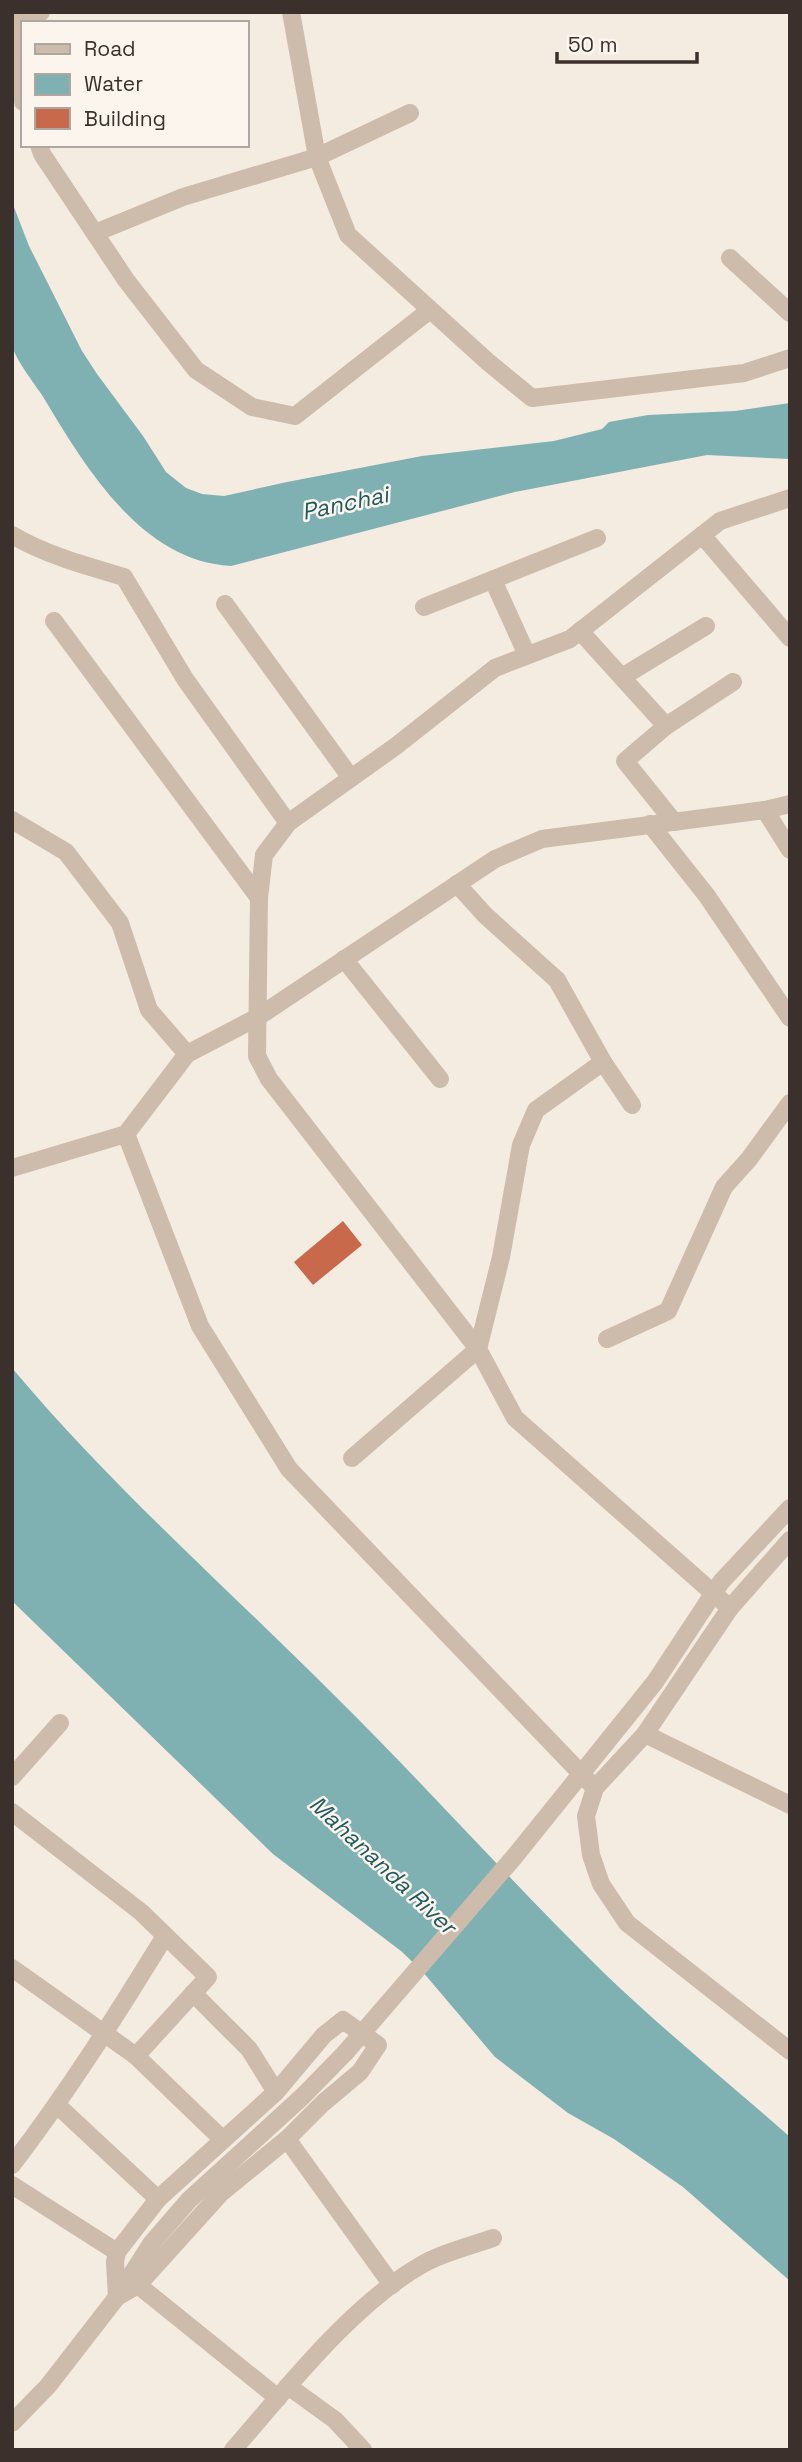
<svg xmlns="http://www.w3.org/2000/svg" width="802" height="2462" font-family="'Space Grotesk',sans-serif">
<rect width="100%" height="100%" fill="#f4ebe1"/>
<g fill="#7fb0b2">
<path d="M12,202L29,246L82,351L97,374L143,436L166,472L186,488L202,494L224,496L287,482L422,456L554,441L602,429L609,422L648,415L735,411L790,403V459L707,455L515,492L231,566C140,561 84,465 42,395C34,383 15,359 12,345C10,332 12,316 12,303C12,269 12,236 12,202Z"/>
<path d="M12,1368C111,1486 227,1588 336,1697C427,1787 512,1883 604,1973C663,2030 728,2082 790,2137V2281L683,2187L614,2139L568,2113L495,2057L422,1971L401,1951L273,1854L12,1601Z"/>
</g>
<polygon fill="#c8694b" points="343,1221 362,1245 313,1285 294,1262"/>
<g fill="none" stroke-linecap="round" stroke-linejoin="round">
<g stroke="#cdbbac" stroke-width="18">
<polyline points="15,12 21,25 23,102"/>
<polyline points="291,12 317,157 348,235 488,362 532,398 744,373 790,358"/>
<polyline points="25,23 41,12"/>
<polyline points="39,145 42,154 126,280 196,370 252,407 295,416 430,310"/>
<polyline points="95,233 183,197 317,157 410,113"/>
<polyline points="730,258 790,313"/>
<path d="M12,535C46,555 86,566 124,577L185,679L288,823"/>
<polyline points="702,535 790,638"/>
<polyline points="493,580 527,655"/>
<polyline points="225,604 351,778"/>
<polyline points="424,607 597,538"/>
<polyline points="54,621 259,898"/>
<polyline points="580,631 666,726"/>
<polyline points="622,677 706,626"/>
<polyline points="765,810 790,850"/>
<polyline points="12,820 66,852 120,923 149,1010 187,1054"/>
<polyline points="674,822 625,761 666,726 733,682"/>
<polyline points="650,824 707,896 790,1018"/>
<polyline points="457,884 485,915 557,980 603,1062 632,1105"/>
<polyline points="344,959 440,1079"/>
<polyline points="126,1134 200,1326 289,1469 592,1785"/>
<polyline points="12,1168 126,1134 187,1054 258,1017 495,859 542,839 765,810 790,804"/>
<polyline points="607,1339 668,1311 724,1187 749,1159 790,1103"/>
<polyline points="352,1458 478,1349 501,1257 521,1145 536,1110 603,1062"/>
<polyline points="730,1608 515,1418 478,1349 269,1079 257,1056 259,898 264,855 288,823 396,746 495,668 570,639 720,521 790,498"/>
<polyline points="12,1777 60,1723"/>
<polyline points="12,1812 141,1912 208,1977 136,2056"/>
<polyline points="12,1968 136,2056 222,2139"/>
<polyline points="193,1993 249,2049 276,2092"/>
<polygon points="343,2020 378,2045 360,2072 323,2103 287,2139 221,2193 138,2285 117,2297 115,2262 117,2252 158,2199 276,2092 324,2035"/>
<polyline points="57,2105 158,2199"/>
<polyline points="287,2139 392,2285"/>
<path d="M12,2165C68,2092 117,2014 165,1936"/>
<polyline points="12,2185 117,2252"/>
<polyline points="138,2285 278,2398"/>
<polyline points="288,2386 335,2420 363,2450"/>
<path d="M233,2450C287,2388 352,2304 423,2264C444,2252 471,2246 493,2238"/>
</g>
<g stroke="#cdbbac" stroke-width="18">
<polyline points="790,1540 730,1608 645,1734 595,1788 586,1816 591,1855 601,1884 627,1923 790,2051"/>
<polyline points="645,1734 790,1805"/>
<polyline points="12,2423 48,2386 117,2297 151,2244 189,2200 303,2096 345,2053"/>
</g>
<polyline stroke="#cdbbac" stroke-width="18" points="345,2053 515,1856 655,1682 721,1582 790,1508"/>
</g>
<g text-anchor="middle" stroke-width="5" stroke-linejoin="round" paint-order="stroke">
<g font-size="23" font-style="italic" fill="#1f5a5e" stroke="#fbf5ee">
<text transform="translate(345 503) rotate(-12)" y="8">Panchai</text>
<text transform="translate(383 1865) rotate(43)" y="8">Mahananda River</text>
</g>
</g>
<rect width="802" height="2462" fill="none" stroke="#3b302b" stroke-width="28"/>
<rect x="21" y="21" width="228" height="126" fill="#fbf5ee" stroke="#aea6a0" stroke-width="2"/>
<rect x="35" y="44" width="35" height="10" fill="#cdbbac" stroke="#aea6a0" stroke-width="2"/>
<text x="84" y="56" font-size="21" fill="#3b302b">Road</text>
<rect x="35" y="74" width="35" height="21" fill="#7fb0b2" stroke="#aea6a0" stroke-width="2"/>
<text x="84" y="91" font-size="21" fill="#3b302b">Water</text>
<rect x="35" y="108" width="35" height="21" fill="#c8694b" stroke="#aea6a0" stroke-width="2"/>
<text x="84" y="126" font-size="21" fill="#3b302b">Building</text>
<path d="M557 52v10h140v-10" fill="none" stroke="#3b302b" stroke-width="3.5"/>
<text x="568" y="52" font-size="21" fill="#3b302b" stroke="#fbf5ee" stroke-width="5" paint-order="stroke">50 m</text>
</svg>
